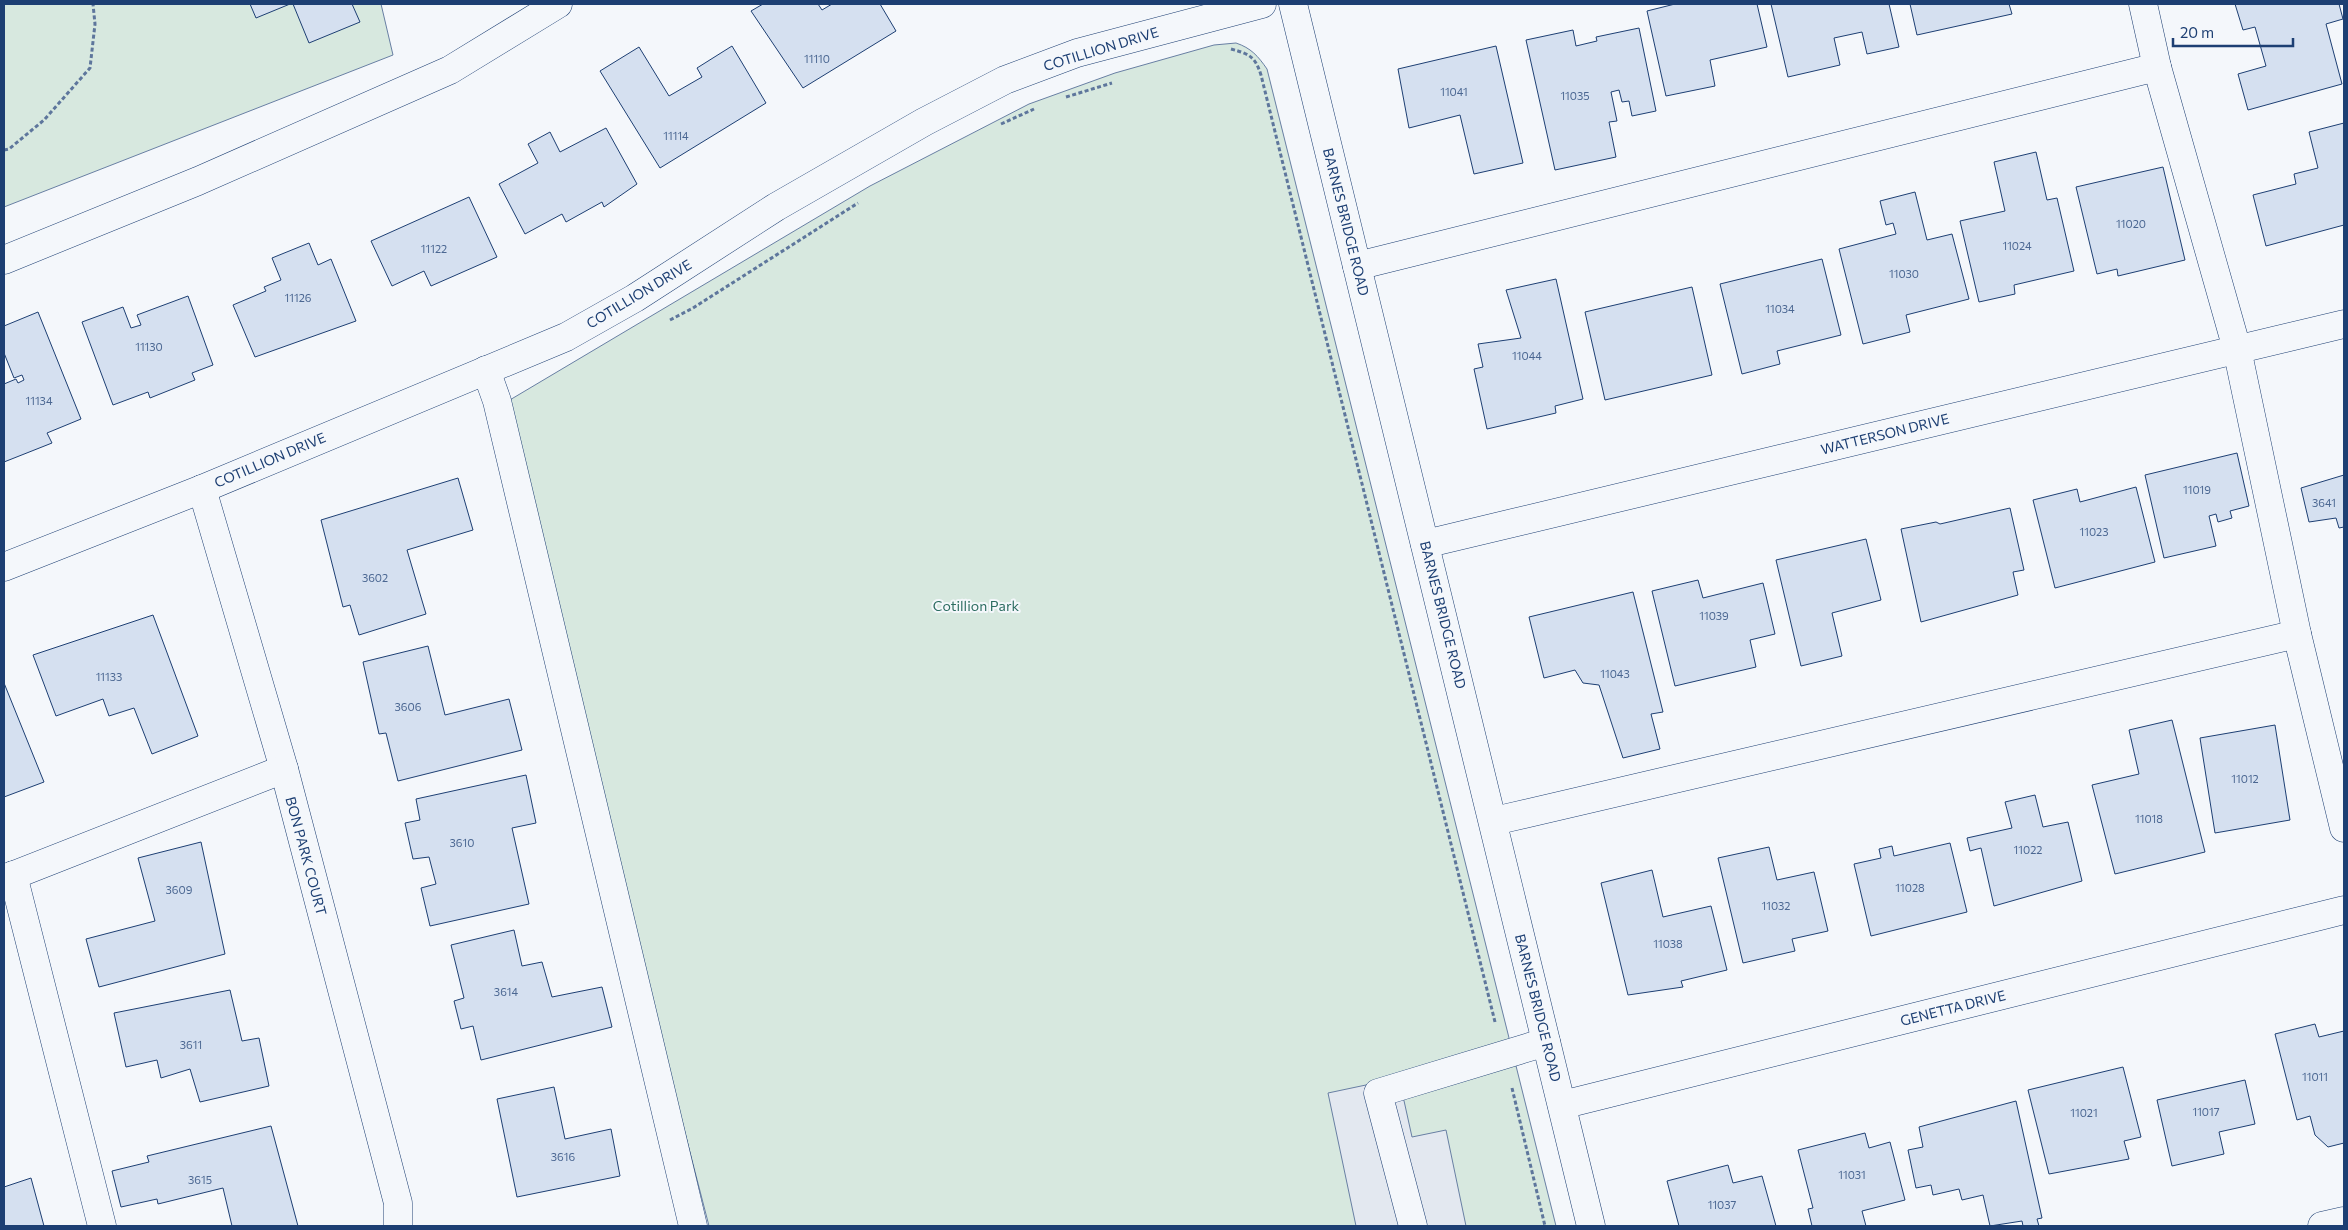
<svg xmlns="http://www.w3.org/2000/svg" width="2348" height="1230" font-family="Commissioner,sans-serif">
<rect width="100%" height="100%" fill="#f4f7fb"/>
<g fill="#d7e8df" stroke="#687fa3">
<polygon points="4,4 381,4 393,55 4,207"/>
<path d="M1236,43C1251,48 1258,56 1267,69L1556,1226H709L498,407L870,186L1029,104L1115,73L1214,45Z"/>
</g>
<polygon fill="#e3e8f0" stroke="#687fa3" points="1399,1078 1412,1137 1446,1130 1466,1226 1356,1226 1328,1093"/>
<g fill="#d5e0f0" stroke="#1d3f73">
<polygon points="250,4 290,4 256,18"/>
<polygon points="293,4 352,4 360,22 309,43"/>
<polygon points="763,4 818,4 822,10 832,4 880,4 896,31 803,88 751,11"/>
<polygon points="1675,4 1757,4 1767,47 1710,60 1715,86 1666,96 1647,11"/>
<polygon points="1771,4 1889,4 1899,47 1867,54 1862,32 1834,38 1840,65 1788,77"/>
<polygon points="1910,4 2009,4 2012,14 1917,35"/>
<polygon points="2235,4 2339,4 2343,19 2326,24 2342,84 2248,110 2238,74 2266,66 2255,27 2243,30"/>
<polygon points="1639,28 1656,111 1632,116 1629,101 1622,102 1619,90 1611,92 1617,121 1609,122 1616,157 1555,170 1526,40 1573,30 1576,46 1597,41 1596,37"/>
<polygon points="732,46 766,103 660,168 600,71 639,47 669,96 702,77 697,68"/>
<polygon points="1496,46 1523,163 1474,174 1460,115 1409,128 1398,69"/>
<polygon points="2344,123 2344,225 2266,246 2253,195 2296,184 2294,174 2318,168 2309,132"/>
<polygon points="606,128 637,184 604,207 602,202 566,222 562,214 525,234 499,184 538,163 528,144 550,132 560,152"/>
<polygon points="2036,152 2047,200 2057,198 2074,271 2014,285 2015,294 1979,302 1960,221 2005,211 1994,162"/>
<polygon points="2163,167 2185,260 2118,276 2117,269 2097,274 2076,187"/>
<polygon points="1915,192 1927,240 1952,234 1969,299 1906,315 1910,332 1863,344 1839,249 1896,234 1893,223 1886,225 1880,201"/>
<polygon points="469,197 497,257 431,286 424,271 392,286 371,241"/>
<polygon points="309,243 318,265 331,259 356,321 255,357 233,305 266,291 264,287 281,280 272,258"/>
<polygon points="1822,259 1841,335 1777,351 1780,364 1742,374 1720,284"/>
<polygon points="1556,279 1583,399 1555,406 1556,413 1487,429 1474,369 1483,367 1478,344 1521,338 1506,290"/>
<polygon points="1692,287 1712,375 1605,400 1585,312"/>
<polygon points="188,296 213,365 192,373 195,380 150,398 148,392 113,405 82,322 123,307 131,328 141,325 137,315"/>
<polygon points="38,312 81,419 47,433 52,443 4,462 4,384 16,379 18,383 24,380 22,375 14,378 4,353 4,326"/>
<polygon points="2237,453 2249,506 2230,511 2232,518 2218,522 2216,514 2209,516 2216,546 2164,558 2145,475"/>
<polygon points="2344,475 2344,527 2339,528 2336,518 2309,522 2301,488"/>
<polygon points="458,478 473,530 407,550 426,614 359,635 350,605 343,607 321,520"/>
<polygon points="2136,487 2155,562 2055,588 2033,500 2077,489 2080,502"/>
<polygon points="2010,508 2024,570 2013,572 2018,595 1921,622 1901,529 1936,522 1940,524"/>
<polygon points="1866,539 1881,600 1832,613 1842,656 1801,666 1776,560"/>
<polygon points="1698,580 1703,598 1763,583 1775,634 1750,640 1756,667 1675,686 1652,591"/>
<polygon points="1633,592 1663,712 1651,714 1660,749 1623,758 1599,685 1583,683 1575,670 1544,678 1529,617"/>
<polygon points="153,615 198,736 152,754 134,708 109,716 103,699 56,716 33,655"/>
<polygon points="428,646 445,715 509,699 522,750 398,781 386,733 379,734 363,662"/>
<polygon points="4,683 44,782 4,797"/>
<polygon points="2172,720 2205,852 2115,874 2092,785 2139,774 2129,730"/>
<polygon points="2275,725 2290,820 2215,833 2200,738"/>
<polygon points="526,775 536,823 512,828 529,904 430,926 421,888 436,884 429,857 413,859 405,823 420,820 416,799"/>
<polygon points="2035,795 2043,827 2068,822 2082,881 1994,906 1981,848 1970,851 1967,838 2012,828 2005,802"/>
<polygon points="201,842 225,954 99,987 86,939 155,921 138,858"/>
<polygon points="1950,843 1967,912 1871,936 1854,864 1881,858 1879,849 1892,846 1894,856"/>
<polygon points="1769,847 1777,880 1814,872 1828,931 1792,939 1795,951 1743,963 1718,858"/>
<polygon points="1652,870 1663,917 1711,906 1727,970 1681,981 1683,987 1628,995 1601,883"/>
<polygon points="514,930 522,966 542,962 552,997 602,987 612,1027 481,1060 473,1026 461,1029 454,1001 464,998 451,945"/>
<polygon points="230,990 242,1041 259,1038 269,1086 200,1102 190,1069 161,1078 157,1060 126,1067 114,1013"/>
<polygon points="2315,1024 2319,1037 2344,1031 2344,1143 2328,1147 2315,1135 2310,1116 2297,1120 2275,1034"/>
<polygon points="2123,1067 2141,1137 2124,1141 2129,1159 2049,1174 2028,1090"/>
<polygon points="2245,1080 2255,1124 2219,1132 2224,1154 2172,1166 2157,1100"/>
<polygon points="554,1087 565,1139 611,1129 620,1176 517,1197 497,1099"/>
<polygon points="2016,1101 2042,1218 2037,1219 2039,1226 2023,1226 2022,1221 1990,1226 1983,1195 1962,1200 1959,1189 1933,1195 1931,1185 1916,1188 1908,1150 1923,1147 1919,1127"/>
<polygon points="271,1126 298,1226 232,1226 223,1188 158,1204 157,1199 121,1207 112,1171 149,1162 147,1156"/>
<polygon points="1865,1133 1869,1148 1890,1142 1905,1200 1862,1211 1866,1226 1812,1226 1808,1209 1813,1208 1798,1150"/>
<polygon points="1728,1165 1733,1183 1762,1176 1776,1226 1679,1226 1667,1181"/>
<polygon points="31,1178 44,1226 4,1226 4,1187"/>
</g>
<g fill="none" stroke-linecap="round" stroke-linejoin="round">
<defs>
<g id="minor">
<polyline points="1293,4 1591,1226"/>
<polyline points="2143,4 2157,67 2237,349 2297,634 2344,828"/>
<polyline points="4,260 198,181 450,70 558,4"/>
<polyline points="1357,266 2157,67"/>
<polyline points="486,370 497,401 693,1226"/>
<polyline points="202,489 284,769 398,1203 398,1226"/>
<polyline points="1425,544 2344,324"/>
<polyline points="4,567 202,489 566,337 635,298 776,207 924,122 1005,80 1077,53 1262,4"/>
<polyline points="1494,821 2297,634"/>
<polyline points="13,875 102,1226"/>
<polyline points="4,879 284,769"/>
<polyline points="1562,1105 2344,910"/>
<polyline points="1413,1226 1378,1093 1546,1042"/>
<polyline points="2322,1226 2344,1221"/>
</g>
</defs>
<use href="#minor" stroke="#1d3f73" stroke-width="29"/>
<g stroke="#5e769c" stroke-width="3" stroke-dasharray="4 2.5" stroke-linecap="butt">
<path d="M1231,49C1249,54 1255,56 1261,75L1495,1022"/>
<polyline points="1066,97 1112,83"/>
<polyline points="1001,124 1034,109"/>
<polyline points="4,150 9,149 44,120 90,68 95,24 93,4"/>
<polyline points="670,320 693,308 858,203"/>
<polyline points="1512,1088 1545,1226"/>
</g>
<use href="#minor" stroke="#f4f7fb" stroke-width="28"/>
</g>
<g text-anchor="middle" stroke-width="4" stroke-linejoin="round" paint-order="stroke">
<g font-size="11" fill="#4b6792">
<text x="817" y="63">11110</text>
<text x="1454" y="96">11041</text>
<text x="1575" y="100">11035</text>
<text x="676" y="140">11114</text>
<text x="2131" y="228">11020</text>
<text x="2017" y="250">11024</text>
<text x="434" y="253">11122</text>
<text x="1904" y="278">11030</text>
<text x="298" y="302">11126</text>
<text x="1780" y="313">11034</text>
<text x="149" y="351">11130</text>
<text x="1527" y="360">11044</text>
<text x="39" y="405">11134</text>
<text x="2197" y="494">11019</text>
<text x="2324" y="507">3641</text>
<text x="2094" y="536">11023</text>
<text x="375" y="582">3602</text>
<text x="1714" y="620">11039</text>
<text x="1615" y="678">11043</text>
<text x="109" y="681">11133</text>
<text x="408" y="711">3606</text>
<text x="2245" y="783">11012</text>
<text x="2149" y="823">11018</text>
<text x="462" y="847">3610</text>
<text x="2028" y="854">11022</text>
<text x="1910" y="892">11028</text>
<text x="179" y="894">3609</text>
<text x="1776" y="910">11032</text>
<text x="1668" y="948">11038</text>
<text x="506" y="996">3614</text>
<text x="191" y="1049">3611</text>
<text x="2315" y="1081">11011</text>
<text x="2206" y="1116">11017</text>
<text x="2084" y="1117">11021</text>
<text x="563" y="1161">3616</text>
<text x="1852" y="1179">11031</text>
<text x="200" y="1184">3615</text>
<text x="1722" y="1209">11037</text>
</g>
<g font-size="14" fill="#1d3f73" stroke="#f4f7fb">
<text transform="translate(1101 49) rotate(-17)" y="5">COTILLION DRIVE</text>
<text transform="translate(1346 222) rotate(76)" y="5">BARNES BRIDGE ROAD</text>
<text transform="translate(639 294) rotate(-31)" y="5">COTILLION DRIVE</text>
<text transform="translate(1885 434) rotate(-14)" y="5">WATTERSON DRIVE</text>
<text transform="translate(270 460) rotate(-23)" y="5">COTILLION DRIVE</text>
<text transform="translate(1443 615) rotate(76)" y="5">BARNES BRIDGE ROAD</text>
<text transform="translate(306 856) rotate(75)" y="5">BON PARK COURT</text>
<text transform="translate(1538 1008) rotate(76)" y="5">BARNES BRIDGE ROAD</text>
<text transform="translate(1953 1008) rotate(-14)" y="5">GENETTA DRIVE</text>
</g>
<g font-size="14" fill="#2c6c60" stroke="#f4f7fb">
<text x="976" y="611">Cotillion Park</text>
</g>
</g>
<rect width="2348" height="1230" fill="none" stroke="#1d3f73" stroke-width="10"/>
<path d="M2173 38v8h120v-8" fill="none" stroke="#1d3f73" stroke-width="2.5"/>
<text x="2180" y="38" font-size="15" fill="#1d3f73" stroke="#f4f7fb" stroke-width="4" paint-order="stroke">20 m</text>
</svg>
